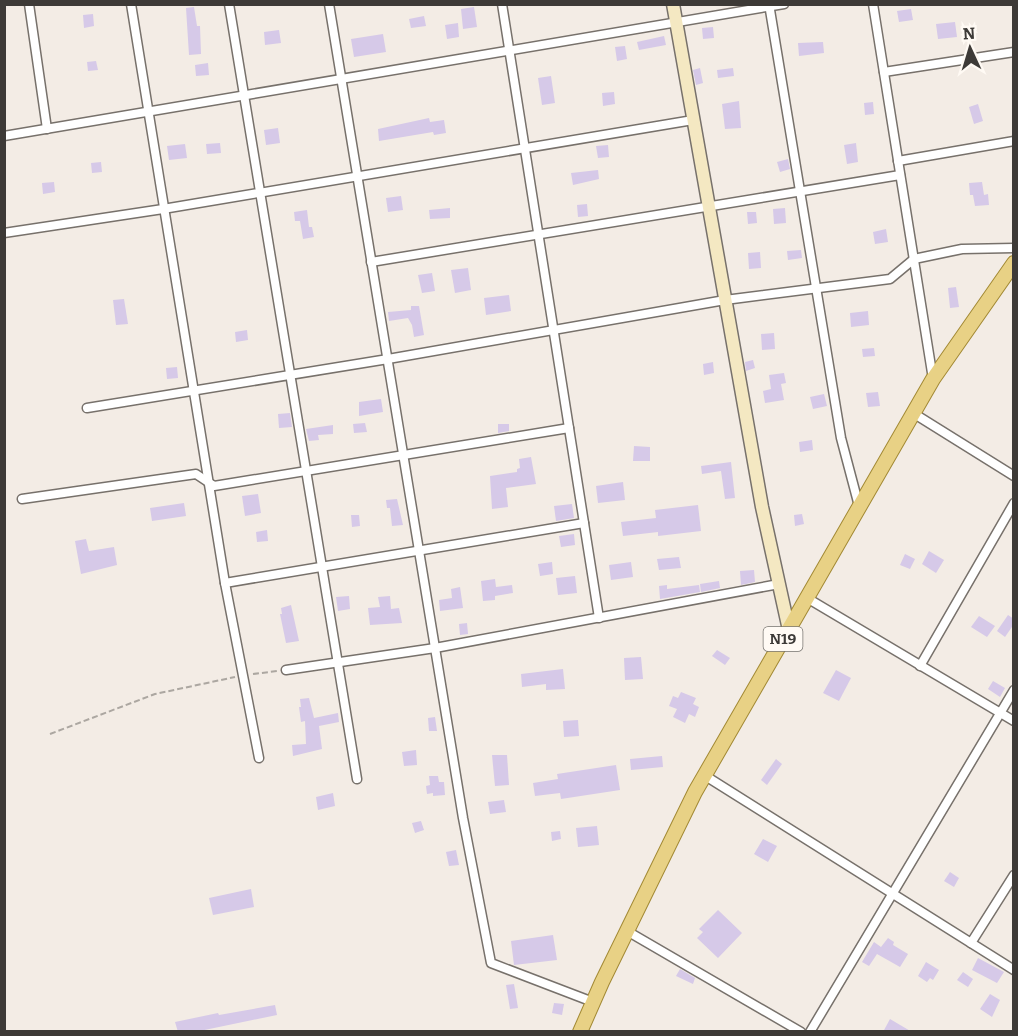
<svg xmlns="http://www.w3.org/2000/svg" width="1018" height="1036" font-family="Bitter,serif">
<rect width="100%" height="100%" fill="#f3ece5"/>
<g fill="#d6c9e8">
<polygon points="194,7 197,26 200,26 201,54 189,55 186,8"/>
<polygon points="474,7 477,27 463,29 461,9"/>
<polygon points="911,9 913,20 899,22 897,11"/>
<polygon points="93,14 94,26 84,28 83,15"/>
<polygon points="424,16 426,26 411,28 409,19"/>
<polygon points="955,22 957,37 938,39 936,24"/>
<polygon points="458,23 459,37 447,39 445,25"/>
<polygon points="713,27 714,38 703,39 702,28"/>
<polygon points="279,30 281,43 265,45 264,32"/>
<polygon points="383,34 386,52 354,57 351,39"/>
<polygon points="664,36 666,45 639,50 637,42"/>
<polygon points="823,42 824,53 799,56 798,43"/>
<polygon points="625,46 627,59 617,61 615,47"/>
<polygon points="96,61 98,70 88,71 87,62"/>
<polygon points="208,63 209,75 196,76 195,65"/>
<polygon points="700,68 703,83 696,85 693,70"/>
<polygon points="733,68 734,76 718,78 717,70"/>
<polygon points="551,76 555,103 542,105 538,78"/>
<polygon points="614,92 615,104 603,106 602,93"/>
<polygon points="739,101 741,128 725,129 722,104"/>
<polygon points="873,102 874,114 865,115 864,103"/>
<polygon points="978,104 983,121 974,124 969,107"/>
<polygon points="429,118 430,122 444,120 446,133 434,135 433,132 379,141 378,129"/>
<polygon points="278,128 280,143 266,145 264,130"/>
<polygon points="220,143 221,153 207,154 206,144"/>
<polygon points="856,143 858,162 847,164 844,145"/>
<polygon points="185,144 187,158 169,160 167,146"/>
<polygon points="608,145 609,157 598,158 596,146"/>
<polygon points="788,159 790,169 780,172 777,162"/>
<polygon points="101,162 102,172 92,173 91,163"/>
<polygon points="598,170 599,179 573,185 571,173"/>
<polygon points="54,182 55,192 43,194 42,183"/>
<polygon points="982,182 984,195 988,194 989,205 975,206 973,195 970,195 969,183"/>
<polygon points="401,196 403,210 388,212 386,198"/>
<polygon points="587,204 588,216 578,217 577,205"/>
<polygon points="450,208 450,218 430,219 429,210"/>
<polygon points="785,208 786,223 774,224 773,209"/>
<polygon points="307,210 309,227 312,227 314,237 303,239 300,221 295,221 294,212"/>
<polygon points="747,212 756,212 757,223 748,224"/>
<polygon points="886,229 888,242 875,244 873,232"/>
<polygon points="801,250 802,258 788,260 787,251"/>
<polygon points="760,252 761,268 749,269 748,253"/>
<polygon points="468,268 471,290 455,293 451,270"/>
<polygon points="432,273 435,291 422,293 418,275"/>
<polygon points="956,287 959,307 950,308 948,288"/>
<polygon points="509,295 511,311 486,315 484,298"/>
<polygon points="124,299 128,324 116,325 113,300"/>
<polygon points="411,306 419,306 424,335 414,337 412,325 408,318 389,321 388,312 411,310"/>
<polygon points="868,311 869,325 851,327 850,313"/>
<polygon points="247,330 248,340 236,342 235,332"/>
<polygon points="774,333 775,349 762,350 761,334"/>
<polygon points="874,348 875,356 863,357 862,349"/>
<polygon points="753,360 755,368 746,371 745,362"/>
<polygon points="713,362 714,373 704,375 703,364"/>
<polygon points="177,367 178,378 167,379 166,368"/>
<polygon points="784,373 786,383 781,384 784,400 765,403 763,391 771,389 769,375"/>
<polygon points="878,392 880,406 868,407 866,393"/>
<polygon points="824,394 827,406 813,409 810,397"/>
<polygon points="381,399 383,412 359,416 359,402"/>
<polygon points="290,413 292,427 279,428 278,414"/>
<polygon points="365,423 367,432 354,433 353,424"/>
<polygon points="498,424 509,424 509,431 498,433"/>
<polygon points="333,425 333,434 318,435 319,440 309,441 306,429"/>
<polygon points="812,440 813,450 800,452 799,442"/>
<polygon points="634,446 650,447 650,461 633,461"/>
<polygon points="531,457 536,484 506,488 508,507 492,509 490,476 517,472 517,469 520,468 519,459"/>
<polygon points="731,462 735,498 725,499 721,471 702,474 701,466"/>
<polygon points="623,482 625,500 598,503 596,486"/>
<polygon points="258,494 261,513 245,516 242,496"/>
<polygon points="397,499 403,525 392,526 390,508 387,508 386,500"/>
<polygon points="184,503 186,516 152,521 150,508"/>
<polygon points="572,504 574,518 556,521 554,506"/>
<polygon points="698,505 701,531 658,536 658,532 623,536 621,522 656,518 655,510"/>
<polygon points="802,514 804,524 795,526 794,515"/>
<polygon points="351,515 359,515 360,526 352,527"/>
<polygon points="267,530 268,541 257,542 256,532"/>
<polygon points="574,534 575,545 561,547 559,536"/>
<polygon points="86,539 89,551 114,547 117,565 81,574 75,541"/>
<polygon points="929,551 944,560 936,573 922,564"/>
<polygon points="905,554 915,559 910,569 900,565"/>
<polygon points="679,557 681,568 659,570 657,559"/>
<polygon points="552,562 553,574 540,576 538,564"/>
<polygon points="631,562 633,577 611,580 609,565"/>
<polygon points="754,570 755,582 741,585 740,571"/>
<polygon points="575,576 577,593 558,595 556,578"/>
<polygon points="495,579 496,587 512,585 513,593 495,596 495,600 483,601 481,581"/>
<polygon points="719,581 720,588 701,592 700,584"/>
<polygon points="667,585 667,589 699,585 700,592 660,599 659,586"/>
<polygon points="460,587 463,608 440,611 439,600 452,598 451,589"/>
<polygon points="349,596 350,609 338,611 336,597"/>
<polygon points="390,596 391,609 399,608 402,623 370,625 368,608 380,607 378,597"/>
<polygon points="291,605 299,641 286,643 280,614 282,614 281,608"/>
<polygon points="1008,615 1014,619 1014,624 1005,637 997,631"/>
<polygon points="979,616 995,626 987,637 971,627"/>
<polygon points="467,623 468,634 460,635 459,624"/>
<polygon points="717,650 730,658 725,665 712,656"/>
<polygon points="641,657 643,679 625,680 624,658"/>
<polygon points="563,669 565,689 546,690 546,684 522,687 521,674"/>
<polygon points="836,670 851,678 839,701 823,693"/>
<polygon points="993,681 1005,688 1000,697 988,689"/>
<polygon points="681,692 696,698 693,704 699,707 695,717 689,714 685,723 673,717 677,709 669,706 673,696 678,698"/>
<polygon points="309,698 314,718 338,713 339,722 319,726 322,749 293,756 292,745 306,744 305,721 301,722 299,707 301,707 300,699"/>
<polygon points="435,717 437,731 429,731 428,718"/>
<polygon points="578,720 579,736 564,737 563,721"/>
<polygon points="416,750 417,765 404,766 402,752"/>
<polygon points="492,755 507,755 509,785 495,786"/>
<polygon points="662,756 663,767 631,770 630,759"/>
<polygon points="776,759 782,764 767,785 761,780"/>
<polygon points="616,765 620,790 561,799 560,793 535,796 533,783 558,779 557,774"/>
<polygon points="429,776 438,776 439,782 444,782 445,795 433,796 433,793 427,794 426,786 430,785"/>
<polygon points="333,793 335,806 318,810 316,797"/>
<polygon points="504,800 506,812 490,814 488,802"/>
<polygon points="421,821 424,830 415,833 412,823"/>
<polygon points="597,826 599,845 578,847 576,828"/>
<polygon points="560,831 561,839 552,841 551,832"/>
<polygon points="763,839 777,846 768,862 754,854"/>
<polygon points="456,850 459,865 449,866 446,852"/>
<polygon points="950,872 959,878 954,887 944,881"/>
<polygon points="251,889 254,907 213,915 209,898"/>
<polygon points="718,910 742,933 718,958 697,938 703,932 699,929"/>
<polygon points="553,935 557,960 514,965 511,941"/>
<polygon points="888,938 894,942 893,945 908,954 900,967 877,954 869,966 862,962 874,942 881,947"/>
<polygon points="978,958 1004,972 997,983 972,970"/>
<polygon points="926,962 939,970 933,980 930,978 927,982 918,976"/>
<polygon points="680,969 695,978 693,984 676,976"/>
<polygon points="963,972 973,979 968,987 957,980"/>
<polygon points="514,984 518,1008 510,1009 506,985"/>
<polygon points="990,994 1000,1000 992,1017 980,1009"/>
<polygon points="554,1003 564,1004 562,1015 552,1013"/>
<polygon points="275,1005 277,1015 195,1032 178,1032 175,1022 218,1013 219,1015"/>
<polygon points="890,1019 912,1032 883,1032"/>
</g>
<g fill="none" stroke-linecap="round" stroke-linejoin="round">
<defs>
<g id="street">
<polyline points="29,4 47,129"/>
<polyline points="131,4 225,583 259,758"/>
<polyline points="229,4 357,779"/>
<polyline points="329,4 463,818 491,963 593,1002"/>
<polyline points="502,4 599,618"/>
<polyline points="769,4 841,438 859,506"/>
<polyline points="873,4 933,379"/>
<polyline points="884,72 1014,52"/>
<polyline points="4,136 784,4"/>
<polyline points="898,161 1014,141"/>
<polyline points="4,233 163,209 693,120"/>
<polyline points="371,262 900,175"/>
<polyline points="87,408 388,359 725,300 890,279 914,259 962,249 1014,248"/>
<polyline points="913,413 1014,476"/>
<polyline points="22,499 196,474 214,486 569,428"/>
<polyline points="225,583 584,523"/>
<polyline points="807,598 1014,721"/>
<polyline points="920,666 1014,503"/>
<polyline points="286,670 435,648 779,584"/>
<polyline points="704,775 1014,970"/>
<polyline points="627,931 801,1032"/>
<polyline points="971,943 1014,875"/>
<polyline points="810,1032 1014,690"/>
</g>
<polyline id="secondary" points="673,4 762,507 789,630"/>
<polyline id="primary" points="580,1032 602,982 695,792 933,379 1014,263"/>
</defs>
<use href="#street" stroke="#77716b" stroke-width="11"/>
<use href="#secondary" stroke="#77716b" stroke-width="15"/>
<use href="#primary" stroke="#a28934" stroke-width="16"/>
<g stroke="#aca7a1" stroke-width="2" stroke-dasharray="6 3" stroke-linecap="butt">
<polyline points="253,674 277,671"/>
<polyline points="50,734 155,694 235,677"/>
</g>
<use href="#street" stroke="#fff" stroke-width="8"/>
<use href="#secondary" stroke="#f4e8c2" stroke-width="12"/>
<use href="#primary" stroke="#e8d185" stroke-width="14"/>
</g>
<g text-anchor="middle" stroke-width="4.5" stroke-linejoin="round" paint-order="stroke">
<rect fill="#fffaf4" stroke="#777470" stroke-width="1.5" x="763.5" y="627" width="39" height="24" rx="4.5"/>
<g font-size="15" font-weight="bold" fill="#3d3a37">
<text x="783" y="644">N19</text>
</g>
</g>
<rect width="1018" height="1036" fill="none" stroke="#3d3a37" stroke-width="12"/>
<g transform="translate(970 48) rotate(356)" stroke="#fffaf4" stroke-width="4.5" paint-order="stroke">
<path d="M0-4.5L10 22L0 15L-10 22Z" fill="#3d3a37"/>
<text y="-9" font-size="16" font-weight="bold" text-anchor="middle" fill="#3d3a37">N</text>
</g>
</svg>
